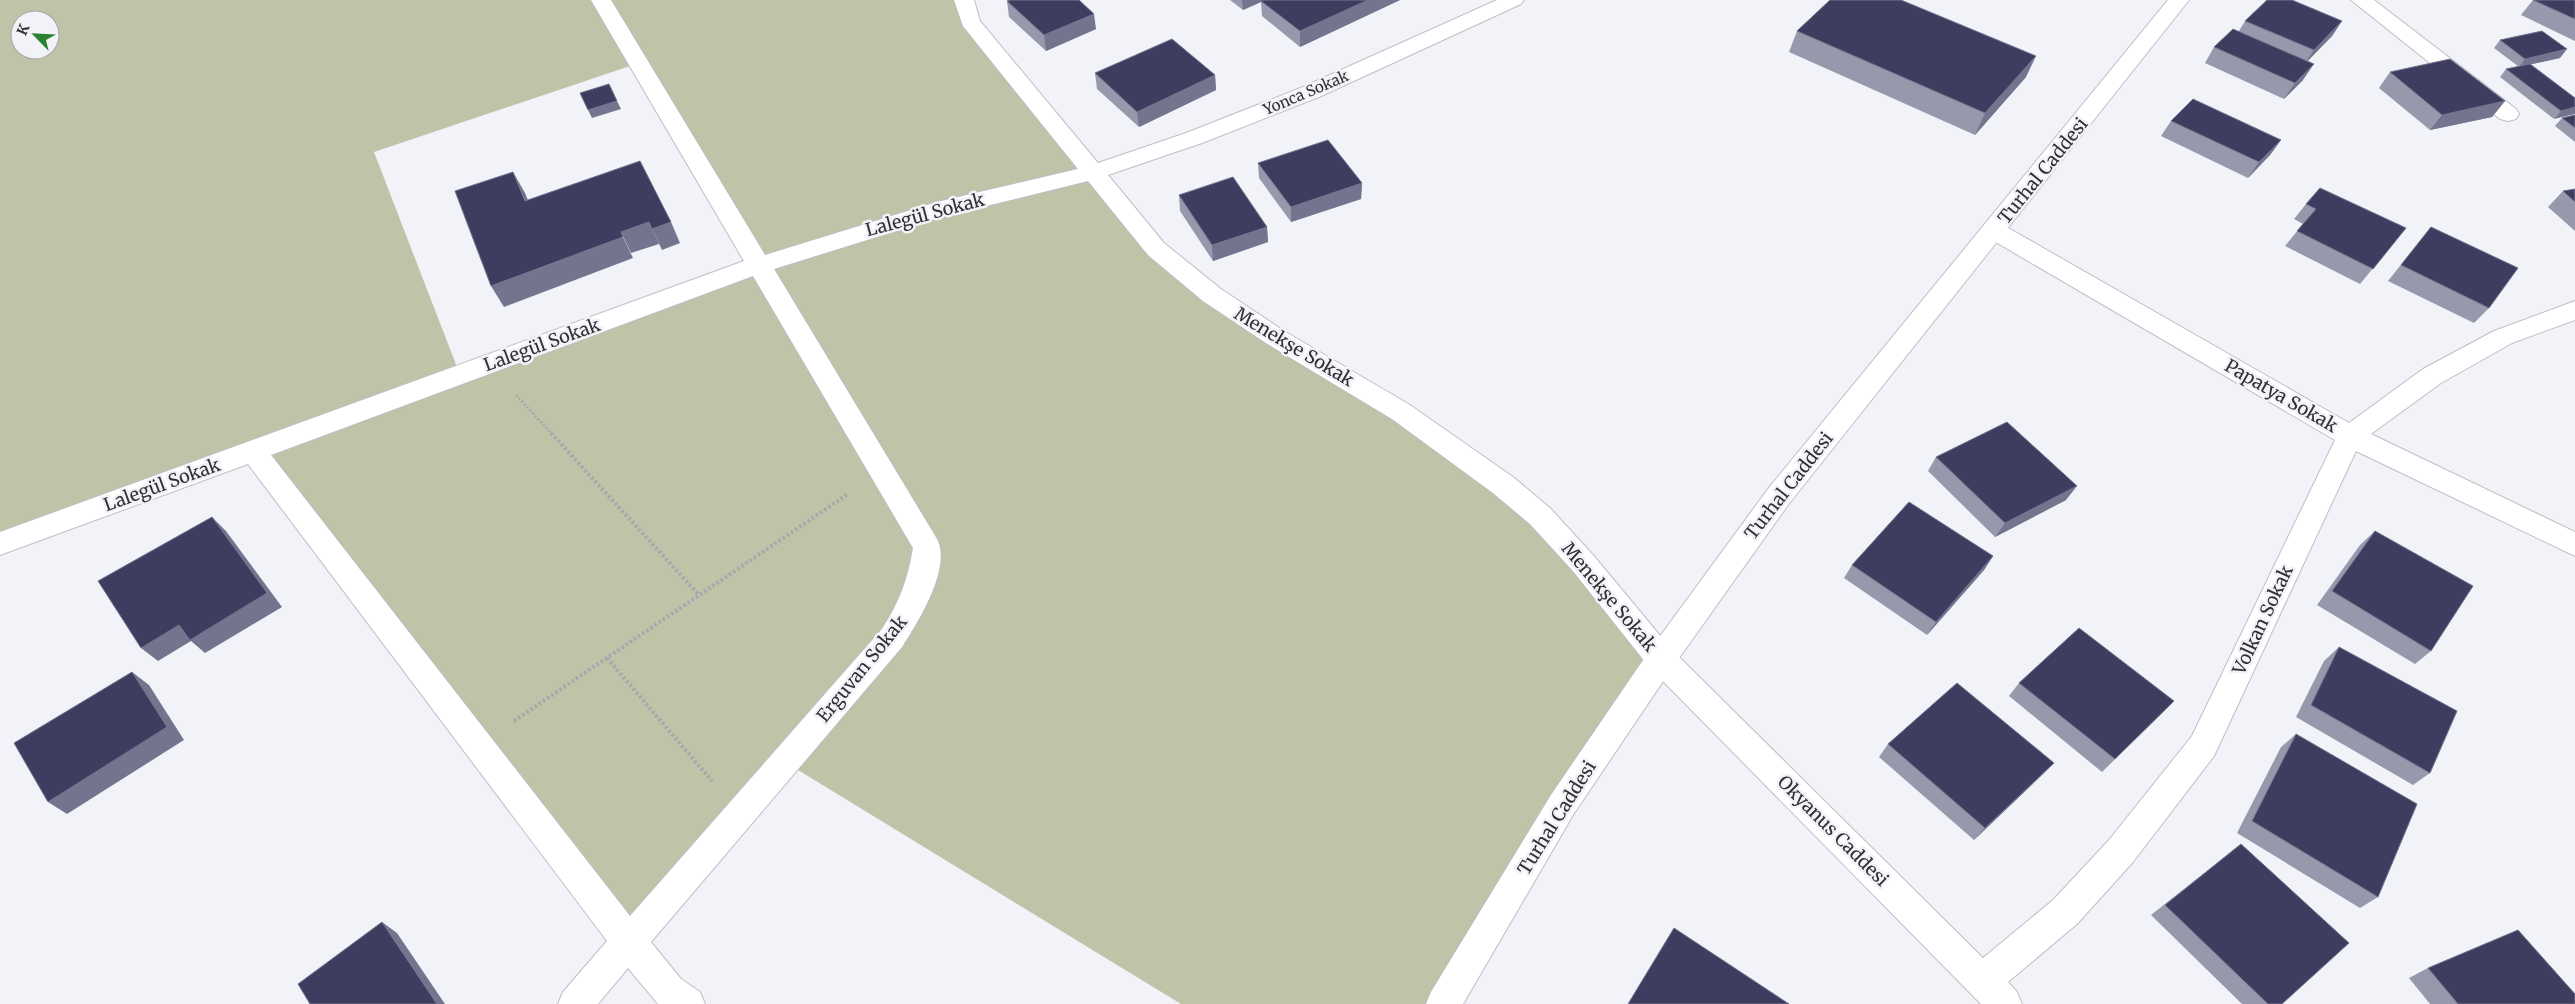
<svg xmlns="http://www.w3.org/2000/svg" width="2575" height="1004" font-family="Merriweather,serif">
<rect width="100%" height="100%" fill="#f1f3f9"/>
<path fill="#bfc3a7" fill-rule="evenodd" d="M0,0H964L1156,249L1503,485L1661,659L1443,1004H1181L785,762L629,942L253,451L0,544ZM20,20H50V50H20ZM639,63L759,265L460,375L374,152Z"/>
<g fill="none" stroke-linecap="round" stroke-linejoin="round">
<defs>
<polygon id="service" points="2351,0 2374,0 2516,109 2519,114 2516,119 2508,121 2500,119"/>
<path id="minor" d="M591,0H611L765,255L937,202L1078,169L963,26L954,0H974L980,21L1098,163L1186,133L1303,87L1497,0H1524L1521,4L1319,97L1202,143L1108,175L1164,243L1221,289L1284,331L1410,405L1513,477L1550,508L1593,555L1672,650L1983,958L2053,900L2109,840L2192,736L2335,440L1987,237L1983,231L1987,225L1995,223L2003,225L2349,423L2423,369L2494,331L2575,301V320L2512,343L2441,383L2371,434L2575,532V556L2356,451L2214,756L2133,862L2077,924L2008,982L2017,992L2022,1004H1981L1650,668L1573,571L1530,524L1493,493L1392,419L1266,343L1203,301L1148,255L1088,181L941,217L774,269L937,539C952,568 918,622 902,647L651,942L681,979L700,992L705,1004H658L628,968L598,1004H558L563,992L607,941L248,464L0,555V532L744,261ZM753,276L913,548C908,579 899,603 882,629L630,916L271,455Z"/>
<polygon id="tertiary" points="2168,0 2189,0 1788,505 1672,668 1573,815 1463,1004 1426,1004 1431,992 1551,795 1650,650 1768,489"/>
</defs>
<use href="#service" stroke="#bdbfc5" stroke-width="2"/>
<use href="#minor" stroke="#bdbfc5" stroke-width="2"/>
<use href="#tertiary" stroke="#bdbfc5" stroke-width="2"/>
<polyline stroke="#a6a8ad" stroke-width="2.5" stroke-dasharray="2 2" stroke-linecap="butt" points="516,395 552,434"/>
<g stroke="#a6a8ad" stroke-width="4" stroke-dasharray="2.5 2.5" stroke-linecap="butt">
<polyline points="551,433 699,595"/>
<polyline points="607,658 712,781"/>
<polyline points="514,721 848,494"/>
</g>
<use href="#service" fill="#fff" fill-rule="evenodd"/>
<use href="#minor" fill="#fff" fill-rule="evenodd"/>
<use href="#tertiary" fill="#fff" fill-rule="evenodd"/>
</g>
<g fill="#9898ac">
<polygon points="1230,0 1400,0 1300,47 1262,16 1261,2 1243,10"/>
<polygon points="2533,0 2575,0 2575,41 2521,15"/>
<polygon points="1007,1 1096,29 1046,51 1009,17"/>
<polygon points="2245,21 2342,21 2332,36 2307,61 2303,80 2284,99 2205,63 2214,47 2239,31"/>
<polygon points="1797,31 2026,77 1975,135 1789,52"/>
<polygon points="2500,40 2560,58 2530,64 2575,98 2554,119 2500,77 2506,69 2518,66 2494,48"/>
<polygon points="2390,72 2505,101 2492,117 2430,130 2379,88"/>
<polygon points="1095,73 1215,75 1216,90 1139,127 1097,89"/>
<polygon points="2575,115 2575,142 2555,126 2562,118"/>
<polygon points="2171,121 2281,140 2270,155 2248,178 2161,136"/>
<polygon points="1258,163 1362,183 1361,199 1291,222 1259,178"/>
<polygon points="2575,189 2575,231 2548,207 2563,191"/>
<polygon points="1179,195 1267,227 1268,242 1213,261 1180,211"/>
<polygon points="2306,204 2406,228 2360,284 2285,246 2303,224 2294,219"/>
<polygon points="2431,227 2489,308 2474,323 2388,281"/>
<polygon points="1936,457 2066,500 1995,537 1928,471"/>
<polygon points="2375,531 2431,651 2415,664 2317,605 2360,545"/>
<polygon points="1993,556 1984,570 1927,635 1844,578 1852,565"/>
<polygon points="2339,647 2430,773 2413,785 2296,717 2324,661"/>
<polygon points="2019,683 2174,701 2102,772 2009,696"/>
<polygon points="2296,734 2378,897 2360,908 2237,833 2281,747"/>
<polygon points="1888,744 2042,775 1974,840 1879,757"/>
<polygon points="2241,844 2282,1004 2242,1004 2151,915"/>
<polygon points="2428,968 2575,1004 2430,1004 2409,978"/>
</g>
<g fill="#74748e">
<polygon points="1242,0 1265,0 1261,1 1261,2 1243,10"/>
<polygon points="1368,0 1400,0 1300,47 1300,31"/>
<polygon points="1094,14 1096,29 1046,51 1044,35"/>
<polygon points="2342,21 2332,36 2303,66 2314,50"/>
<polygon points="2567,49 2560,58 2519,67 2525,59"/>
<polygon points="2036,56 2026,77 1975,135 1985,113"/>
<polygon points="2314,64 2303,80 2284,99 2295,83"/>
<polygon points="1215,75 1216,90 1139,127 1137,112"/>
<polygon points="617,101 621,109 592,118 588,110"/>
<polygon points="2505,101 2492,117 2430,130 2442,115"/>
<polygon points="2575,107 2575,114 2554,119 2561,111"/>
<polygon points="2281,140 2270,155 2248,178 2259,162"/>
<polygon points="513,172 525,193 537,222 525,201"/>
<polygon points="1362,183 1361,199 1291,222 1291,207"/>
<polygon points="649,222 659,244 631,253 621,232"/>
<polygon points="671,222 680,243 662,250 652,229"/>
<polygon points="1267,227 1268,242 1213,261 1212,245"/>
<polygon points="623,237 633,258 504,307 491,286"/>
<polygon points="2077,486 2066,500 1995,537 2005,523"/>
<polygon points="212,517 226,531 282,607 205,653 191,641 158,661 141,648"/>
<polygon points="1993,556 1984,570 1927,635 1936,622"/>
<polygon points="132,672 149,685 184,740 67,814 48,802"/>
<polygon points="2054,763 2042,775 1974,840 1985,828"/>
<polygon points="382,922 397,933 445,1004 437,1004"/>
</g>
<g fill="#3e3d60" stroke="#74748e">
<polygon points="1010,0 1079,0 1094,14 1044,35 1007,1"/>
<polygon points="1263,0 1368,0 1300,31 1261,1"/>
<polygon points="1830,0 1901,0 2036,56 1985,113 1797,31"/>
<polygon points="2267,0 2292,0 2342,21 2314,50 2245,21"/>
<polygon points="2533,0 2575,0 2575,19"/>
<polygon points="2233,29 2314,64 2295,83 2214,47"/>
<polygon points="2542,31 2567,49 2525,59 2500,40"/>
<polygon points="1172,39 1215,75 1137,112 1095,73"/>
<polygon points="2450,59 2505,101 2442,115 2390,72"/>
<polygon points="2530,64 2575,98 2575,107 2561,111 2506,69"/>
<polygon points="609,84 617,101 588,110 580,93"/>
<polygon points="2193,99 2281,140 2259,162 2171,121"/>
<polygon points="2575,115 2575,128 2562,118"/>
<polygon points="1328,140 1362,183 1291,207 1258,163"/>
<polygon points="640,161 671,222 652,229 649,222 621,232 623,237 491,286 455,191 513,172 525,201"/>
<polygon points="1233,177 1267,227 1212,245 1179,195"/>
<polygon points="2320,188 2406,228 2373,269 2297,231 2316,209 2306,204"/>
<polygon points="2575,189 2575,202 2563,191"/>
<polygon points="2431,227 2518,268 2489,308 2401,265"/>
<polygon points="2007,422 2077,486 2005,523 1936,457"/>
<polygon points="1909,502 1993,556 1936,622 1852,565"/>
<polygon points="212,517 267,593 190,640 179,625 141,648 98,581"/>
<polygon points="2375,531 2473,586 2431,651 2332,591"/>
<polygon points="2079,628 2174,701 2115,759 2019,683"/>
<polygon points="2339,647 2457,711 2430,773 2311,705"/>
<polygon points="132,672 167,727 48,802 14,743"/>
<polygon points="1957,683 2054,763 1985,828 1888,744"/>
<polygon points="2296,734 2417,804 2378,897 2252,821"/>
<polygon points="2241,844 2349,943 2282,1004 2268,1004 2165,905"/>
<polygon points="382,922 437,1004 310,1004 298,984"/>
<polygon points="1674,928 1789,1004 1628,1004"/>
<polygon points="2518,930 2575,994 2575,1004 2458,1004 2428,968"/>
</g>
<g text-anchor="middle" stroke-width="5" stroke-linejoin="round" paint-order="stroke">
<g font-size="15" fill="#313134" stroke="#f1f3f9">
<text transform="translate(1306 93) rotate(-23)" y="5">Yonca Sokak</text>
</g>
<g font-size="18" fill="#313134" stroke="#f1f3f9">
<text transform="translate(2043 171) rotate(-51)" y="6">Turhal Caddesi</text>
<text transform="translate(925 215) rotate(-15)" y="6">Lalegül Sokak</text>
<text transform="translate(542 345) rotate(-20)" y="6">Lalegül Sokak</text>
<text transform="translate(1294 347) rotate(31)" y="6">Menekşe Sokak</text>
<text transform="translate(2281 396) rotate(30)" y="6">Papatya Sokak</text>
<text transform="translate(162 485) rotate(-20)" y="6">Lalegül Sokak</text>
<text transform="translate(1789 486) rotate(-52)" y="6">Turhal Caddesi</text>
<text transform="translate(1609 597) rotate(50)" y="6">Menekşe Sokak</text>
<text transform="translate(2263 620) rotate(-65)" y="6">Volkan Sokak</text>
<text transform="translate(862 669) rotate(-51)" y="6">Erguvan Sokak</text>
<text transform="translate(1557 818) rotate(-58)" y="6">Turhal Caddesi</text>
<text transform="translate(1833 831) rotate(45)" y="6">Okyanus Caddesi</text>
</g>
</g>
<g transform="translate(35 35) rotate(294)"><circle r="24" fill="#f1f3f9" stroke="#a4a5aa"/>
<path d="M0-4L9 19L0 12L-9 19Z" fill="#298131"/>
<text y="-8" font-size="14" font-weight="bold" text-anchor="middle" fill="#313134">K</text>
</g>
</svg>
